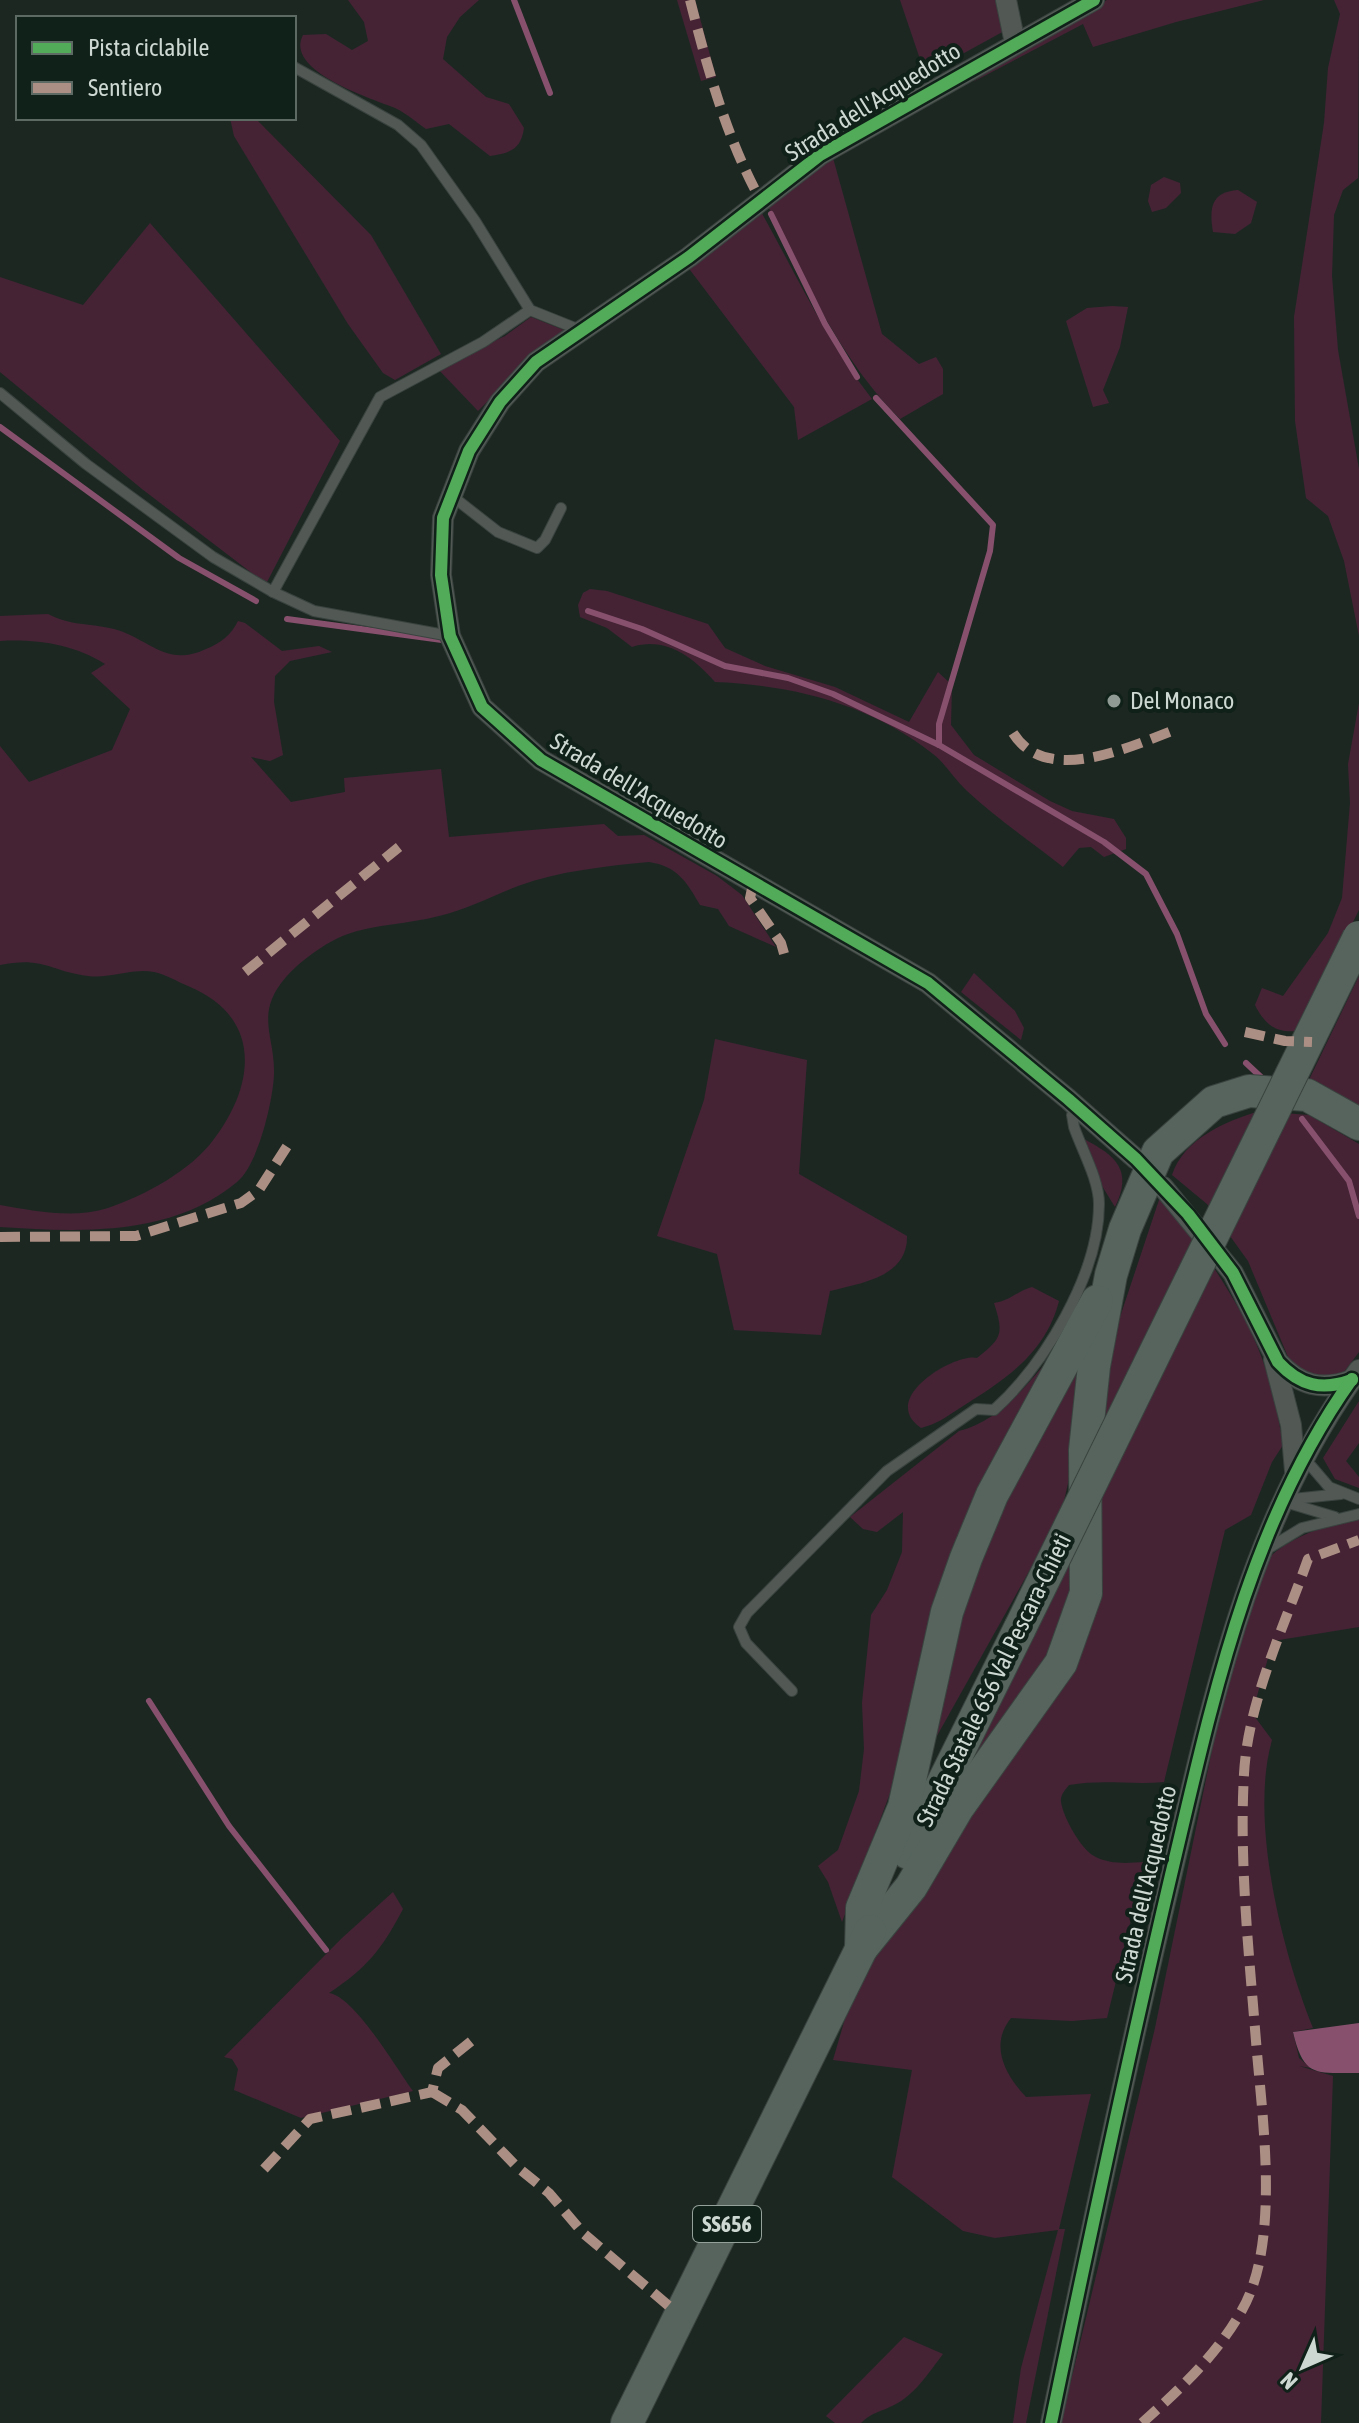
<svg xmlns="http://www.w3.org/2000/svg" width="1359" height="2423" font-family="'Asap Condensed',sans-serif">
<rect width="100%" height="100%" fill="#1d2722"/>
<g fill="#452335">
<path d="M348,0H479L460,17L447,37L443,59L486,97L509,104L524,128C521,149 511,153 490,156L449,124L426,129C416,122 406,113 395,108C370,98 284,71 303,35L326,34L352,50L368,41L364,22Z"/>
<polygon points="677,0 695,0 716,77 701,81"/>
<polygon points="900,0 998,0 1006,30 935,69 921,62"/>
<polygon points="1107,0 1264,0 1176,22 1093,47 1083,24 973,82 1035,40"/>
<polygon points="1334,0 1359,0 1358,178 1343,190 1334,215 1332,276 1338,350 1359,469 1359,636 1344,561 1328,516 1306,498 1295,421 1294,317 1324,123 1328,68 1340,14"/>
<polygon points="230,118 255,118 371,235 441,354 395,380 383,373 348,324 234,136"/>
<path d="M833,158L882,334L919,364L936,357L943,369V394L900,419C840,359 804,279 767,204Z"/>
<polygon points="1164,177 1180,183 1181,193 1166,208 1152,212 1148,201 1151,185"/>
<path d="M1238,190L1257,202L1251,223L1235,234L1213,232C1209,208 1211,192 1238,190Z"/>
<path d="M760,210C796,274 826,340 872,399L798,440L794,407L687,266Z"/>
<polygon points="150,223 340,441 266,584 142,489 0,372 0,277 83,305"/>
<polygon points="1112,306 1128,307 1120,347 1103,390 1109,403 1093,407 1066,321 1087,308"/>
<polygon points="531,317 569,332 517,372 478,411 437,368 505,336"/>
<path d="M590,589L607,591L708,624L725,648L765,666L835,687L909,722L938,672L952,685L951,725L974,755L1050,801L1072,811L1114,819L1126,838V849L1104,857L1091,847L1079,848L1063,867C1031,842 996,818 966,790C954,779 946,764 933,754C871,704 792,685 715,682C694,658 666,636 632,647L607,628L580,617L578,605L583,593Z"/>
<path d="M48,614C70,626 90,623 114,629C150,639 166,668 206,649C221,643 231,635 238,621L245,623L282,651L319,646L332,652L290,661L275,676L274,702L283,755L270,761L251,757L291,802L345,792L344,778L441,769L449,837L604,824L618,836L644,835L717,876L742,895L776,947L729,926L718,909L700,905C687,882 677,866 649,862C606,866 559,871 518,886C492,896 468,909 439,916C409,924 374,924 345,935C326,942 299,962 286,977C254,1014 275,1035 274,1074C273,1101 258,1165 237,1182C171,1237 80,1232 0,1227V1205C34,1211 74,1219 108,1208C144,1196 192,1170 214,1139C257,1082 261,1016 188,986C178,982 165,974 154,972C133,968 109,979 88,976C50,971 43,956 0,965V746L29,782L112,750L130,709L91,673L105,664C73,644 37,639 0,641V616Z"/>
<path d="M1359,703V910L1298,1031C1276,1033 1265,1025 1255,1005L1262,988L1283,996L1328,933L1342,898L1350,803L1348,764Z"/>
<polygon points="974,973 1015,1011 1024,1028 1021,1040 961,992"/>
<polygon points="1359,976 1359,1109 1308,1082"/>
<path d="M715,1039L807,1060L799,1174L907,1236C908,1277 861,1283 830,1291L821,1335L734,1330L717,1254L657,1236L704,1100Z"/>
<path d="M1259,1111L1309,1115L1359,1144V1352L1341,1376L1327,1381L1291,1364L1248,1261L1207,1204L1172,1175C1184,1139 1224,1122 1259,1111Z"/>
<path d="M1084,1139C1116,1156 1133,1170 1115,1207L1091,1168Z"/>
<polygon points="1160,1197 1175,1212 1194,1242 1088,1453 1114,1335"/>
<path d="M1210,1262C1254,1329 1270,1364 1283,1445L1272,1462L1251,1515L1225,1530L1164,1782C1131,1785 1102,1779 1069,1785C1065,1790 1060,1795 1061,1802C1063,1817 1081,1849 1094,1856C1110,1865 1128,1863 1145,1862L1107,2018L1072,2021L1011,2018C989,2045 1005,2075 1026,2097L1091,2094L1059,2229H1065L1026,2423H1013L1021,2368L1058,2230L995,2238L963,2231L892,2177L912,2070L833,2060L851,1998L881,1941L1069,1678L1089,1512Z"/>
<path d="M1032,1287L1059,1301C1045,1355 1004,1380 960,1408C946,1417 937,1424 921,1428C877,1398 957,1352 977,1358C1002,1338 1004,1334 994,1303C1010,1301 1017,1291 1032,1287Z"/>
<polygon points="1092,1325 1082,1422 1061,1514 933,1743 976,1553"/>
<path d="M1054,1353L842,1922L828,1882L818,1866L838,1850L859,1791L864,1749L862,1703L871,1615L887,1590L902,1552L903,1512L877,1532L863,1529L850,1517L959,1431C1001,1420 1027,1385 1054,1353Z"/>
<polygon points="1359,1401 1359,1443 1346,1461 1359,1477 1359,1488 1335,1479 1323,1458"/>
<path d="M1359,1519V1627L1273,1641L1252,1713L1272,1740C1249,1820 1282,1952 1313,2028L1293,2032L1299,2058L1311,2068L1299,2066L1333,2076L1321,2423H1061L1155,2028L1219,1716L1266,1560C1292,1536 1324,1525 1359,1519Z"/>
<polygon points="1065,1558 1074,1576 1065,1630 960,1783"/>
<path d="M393,1892L403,1909C382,1949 367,1968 329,1993C355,1997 396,2068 413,2091L301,2118L234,2090L238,2069L232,2059L224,2057L342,1938Z"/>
<path d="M904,2337L943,2354C929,2372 915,2395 894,2405C881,2412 872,2412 861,2423H835L826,2416Z"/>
</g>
<path fill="#87516e" d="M1359,2023V2073C1318,2072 1304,2080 1293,2032Z"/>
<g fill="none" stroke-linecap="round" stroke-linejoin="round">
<g stroke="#87516e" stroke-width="6">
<polyline points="514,0 550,93"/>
<polyline points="771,214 825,324 857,377"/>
<polyline points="876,398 993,525 990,551 939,724 939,745"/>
<polyline points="0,427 179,558 256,601"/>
<polyline points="588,611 642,629 725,666 788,678 833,694 939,745 1104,842 1146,874 1177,934 1206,1014 1225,1044"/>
<polyline points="287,619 442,640"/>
<polyline points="1246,1063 1262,1078"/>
<polyline points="1302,1119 1349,1181 1359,1216"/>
<polyline points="149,1701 229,1826 326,1950"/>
</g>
<defs>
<g id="service">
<polyline points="294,67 398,125 421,145 475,221 530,310 580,330"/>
<polyline points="0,393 86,464 213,557 273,592 314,611 450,636"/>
<polyline points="452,496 498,532 537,548 545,540 561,508"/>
<polyline points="273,592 380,397 483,342 530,310"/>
<polyline points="1305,1459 1329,1487 1359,1499"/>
<polyline points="1283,1500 1341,1494"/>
<polyline points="1285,1502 1335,1517"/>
<polyline points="1269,1548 1302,1528 1359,1514"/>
<path d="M792,1691L746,1643L739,1627L747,1613L887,1471L976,1409L994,1410C1045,1364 1099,1274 1099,1204C1099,1180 1082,1150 1074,1127L1072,1115L1076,1106"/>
</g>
<g id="minor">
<polyline points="1006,0 1015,43"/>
<polyline points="1094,0 820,155 689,257 536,362 500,402 469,451 443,518 441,575 450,636 482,707 541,760 928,983 1068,1099 1136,1159"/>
<path d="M1163,1187L1233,1273L1278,1362C1300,1386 1322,1391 1352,1380"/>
<polyline points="1274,1359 1291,1425 1295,1471"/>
<path d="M1051,2423C1089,2242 1127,2061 1170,1881C1212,1702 1249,1520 1359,1370"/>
</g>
<g id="trunk">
<polyline points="908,1853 1020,1628"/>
<polyline points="861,1949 911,1887 957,1809 1061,1663 1086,1593 1085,1450 1094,1366 1111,1275 1125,1229 1158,1152 1214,1102 1249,1091 1307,1095 1359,1124"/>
<polyline points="861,1949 862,1908 904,1807 947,1612 966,1558 992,1495 1097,1301"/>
<polyline points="627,2423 870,1931"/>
</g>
</defs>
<use href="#service" stroke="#3a433f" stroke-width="12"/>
<use href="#minor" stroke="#3a433f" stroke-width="22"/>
<use href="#trunk" stroke="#3a433f" stroke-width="34"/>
<use href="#service" stroke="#525955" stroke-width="10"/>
<use href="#minor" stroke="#525955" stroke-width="20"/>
<use href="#trunk" stroke="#56645d" stroke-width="32"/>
<defs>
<polyline id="trunk-bridge" points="1020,1628 1359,937"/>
</defs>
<use href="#trunk-bridge" stroke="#3a433f" stroke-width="34" stroke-linecap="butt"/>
<use href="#trunk-bridge" stroke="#56645d" stroke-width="32"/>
<g stroke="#ac8f84" stroke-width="10" stroke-dasharray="20 10" stroke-linecap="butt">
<path d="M690,0C708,70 726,137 761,201"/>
<path d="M1013,733C1047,787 1131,746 1177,729"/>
<polyline points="753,884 750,898 781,943 785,957"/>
<polyline points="245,972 399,847"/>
<polyline points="1245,1032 1285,1041 1312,1042"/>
<polyline points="0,1237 136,1236 241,1203 259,1190 291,1140"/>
<polyline points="432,2092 462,2110 516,2166 549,2193 583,2233 676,2312"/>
<polyline points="264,2169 310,2119 432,2092 438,2068 474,2039"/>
<path d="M1142,2423C1180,2389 1217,2355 1242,2310C1281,2242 1262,2117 1256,2041C1249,1953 1239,1862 1244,1774C1248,1701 1284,1627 1308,1559L1359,1540"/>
</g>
<defs>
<g id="cycleway">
<path d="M1094,0L820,155L689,257L536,362L500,402L469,451L443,518L441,575L450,636L482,707L541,760L928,983L1068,1099L1136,1159L1188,1214L1233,1273L1278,1362C1300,1386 1322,1391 1352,1380"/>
<path d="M1051,2423C1089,2240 1128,2057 1171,1875C1212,1703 1248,1525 1352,1379"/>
</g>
</defs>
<use href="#cycleway" stroke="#102119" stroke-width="17"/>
<use href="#cycleway" stroke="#51ab58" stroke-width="12"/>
</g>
<circle fill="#8f9a94" stroke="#102119" stroke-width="3" cx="1114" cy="701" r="8"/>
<g text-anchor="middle" stroke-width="8" stroke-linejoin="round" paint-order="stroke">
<rect fill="#102119" stroke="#94a19a" stroke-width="2" x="693" y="2206" width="68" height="36" rx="6"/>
<g font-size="22" font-weight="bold" fill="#cdd8d2">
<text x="727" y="2232">SS656</text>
</g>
<g font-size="24" fill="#cdd8d2" stroke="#102119">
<text transform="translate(873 102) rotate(-32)" y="8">Strada dell'Acquedotto</text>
<text transform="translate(639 791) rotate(31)" y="8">Strada dell'Acquedotto</text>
<text transform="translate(994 1680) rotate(-64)" y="8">Strada Statale 656 Val Pescara-Chieti</text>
<text transform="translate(1146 1884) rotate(-77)" y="8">Strada dell'Acquedotto</text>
</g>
<g font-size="24" fill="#cdd8d2" stroke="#102119" text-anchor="start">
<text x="1130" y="709">Del Monaco</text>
</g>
</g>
<rect x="16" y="16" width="280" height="104" fill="#102119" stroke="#5c6a63" stroke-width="2"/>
<rect x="32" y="42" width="40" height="12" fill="#51ab58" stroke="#5c6a63" stroke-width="2"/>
<text x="88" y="56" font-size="24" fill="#cdd8d2">Pista ciclabile</text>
<rect x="32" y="82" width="40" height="12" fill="#ac8f84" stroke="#5c6a63" stroke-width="2"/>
<text x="88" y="96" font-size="24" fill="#cdd8d2">Sentiero</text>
<g transform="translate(1303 2367) rotate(225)" stroke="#102119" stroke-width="6" paint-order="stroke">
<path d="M0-6L14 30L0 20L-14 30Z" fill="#cdd8d2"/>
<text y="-12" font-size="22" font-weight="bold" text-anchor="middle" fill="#cdd8d2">N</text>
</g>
</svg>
